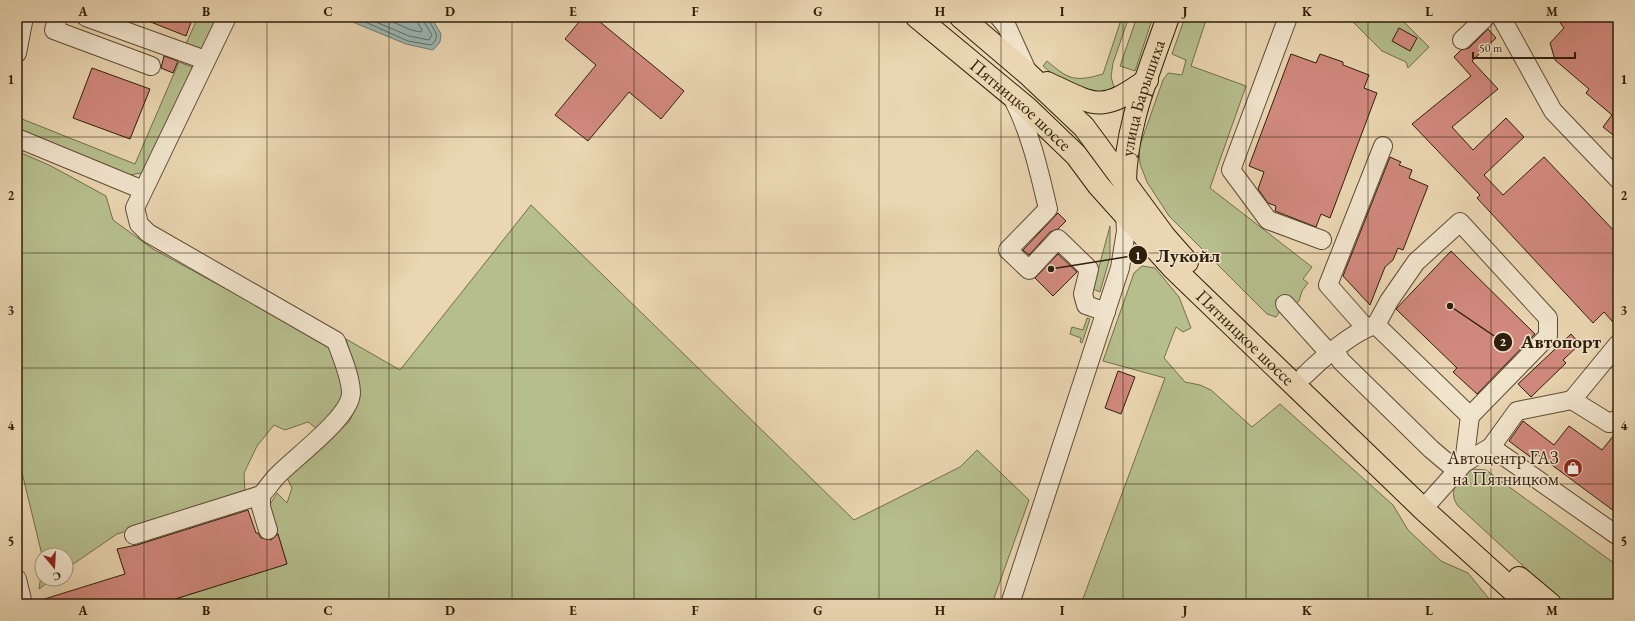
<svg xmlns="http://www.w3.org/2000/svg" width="1635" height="621" font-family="'EB Garamond',serif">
<rect width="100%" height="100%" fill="#ead6b2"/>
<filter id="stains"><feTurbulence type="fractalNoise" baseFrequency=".005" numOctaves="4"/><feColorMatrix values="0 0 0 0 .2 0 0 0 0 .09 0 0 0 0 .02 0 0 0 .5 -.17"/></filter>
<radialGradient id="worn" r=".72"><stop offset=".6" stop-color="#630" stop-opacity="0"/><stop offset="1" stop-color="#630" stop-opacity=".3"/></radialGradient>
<g fill="#b6be8d" stroke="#736e4c">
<polygon points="198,17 213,17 215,25 200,52 185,46"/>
<path d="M1122,17H1129L1113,63L1111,77L1115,90L1111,98L1063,83L1043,66L1047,61C1069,80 1075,82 1103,74Z"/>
<polygon points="1137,17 1153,17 1135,71 1120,66"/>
<polygon points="1185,17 1207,17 1191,66 1246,86 1210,188 1312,267 1303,279 1308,283 1302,291 1299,301 1291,307 1283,307 1276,317 1267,314 1169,216 1147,182 1140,164 1139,148 1163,80 1168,73 1182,75 1186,60 1172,54"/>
<polygon points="1348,17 1385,17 1392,20 1399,17 1429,47 1408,68 1406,62 1382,51"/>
<polygon points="179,62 192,67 189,85 149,165 141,173 124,176 17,132 17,117 135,164"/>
<polygon points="17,151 51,166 106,196 113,220 153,249 327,344 336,352 345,386 336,413 316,428 308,422 285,430 274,425 257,446 244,473 245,493 117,534 66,569 66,555 42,555 17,452"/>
<polygon points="531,205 854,520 960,467 977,450 1029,500 992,604 159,604 287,564 269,506 277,493 287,503 292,488 287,478 294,469 349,422 358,403 359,384 346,339 400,370"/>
<polygon points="1110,226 1110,257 1100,292 1093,289"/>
<polygon points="1142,266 1155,268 1179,297 1191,328 1183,332 1176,327 1164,358 1185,382 1200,385 1211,390 1252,427 1280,404 1393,505 1408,530 1441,561 1468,573 1490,600 1496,604 1081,604 1165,378 1103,361 1134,273"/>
<polygon points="1087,318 1090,319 1082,343 1080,342 1081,338 1070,334 1072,327 1083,330"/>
<path d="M1472,469L1486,470L1618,566V604H1567L1547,588L1458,506C1447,491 1458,476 1472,469Z"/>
<polygon points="42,568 42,579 52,579 39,589"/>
</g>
<polygon fill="#9ab7b4" stroke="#707a70" points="347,17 431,17 441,34 440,42 433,50 406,44 355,23"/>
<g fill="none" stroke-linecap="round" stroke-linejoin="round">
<g stroke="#656b5f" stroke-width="1">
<path d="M354,17L408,41L431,45C444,35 430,28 428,17"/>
<polyline points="364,17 409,36 429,40 432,35 424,22 423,17"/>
<polyline points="382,17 411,30 421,32 422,30 418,23 417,17"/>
</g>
</g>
<g fill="#d1897e" stroke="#301f0a">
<polygon points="138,17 193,17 186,36"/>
<polygon points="583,17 594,17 684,91 661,119 629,92 588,141 555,115 596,65 565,39"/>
<polygon points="1556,17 1618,17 1618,139 1603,127 1612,115 1586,93 1589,89 1555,60 1550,43 1564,28"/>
<polygon points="1399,28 1417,38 1410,51 1392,41"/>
<polygon points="1488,29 1496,38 1472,61 1498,89 1452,127 1473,150 1506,118 1524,137 1484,175 1503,195 1544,157 1618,235 1618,328 1604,312 1593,323 1477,198 1480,195 1412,124 1471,76 1454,57 1461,50 1469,48"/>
<polygon points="1291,54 1316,63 1320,54 1343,62 1343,65 1369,75 1364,88 1377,93 1330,218 1321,214 1316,227 1275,211 1276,206 1268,203 1258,189 1264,172 1249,166"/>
<polygon points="164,56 178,61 173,73 161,68"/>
<polygon points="92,68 150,89 130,139 73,118"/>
<polygon points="1390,157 1401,162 1399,165 1412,170 1409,178 1428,186 1403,250 1398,248 1393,260 1385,267 1370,305 1343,276"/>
<polygon points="1058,213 1066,221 1058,229 1050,232 1029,255 1023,250"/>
<polygon points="1451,251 1535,334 1477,394 1453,372 1457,368 1396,309"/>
<polygon points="1058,254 1077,272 1053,296 1035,278"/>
<polygon points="1571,334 1580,344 1563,360 1566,363 1531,397 1518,384"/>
<polygon points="1118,371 1135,377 1121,414 1105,408"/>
<polygon points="1523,421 1554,445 1569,426 1602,450 1618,430 1618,514 1537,454 1533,459 1509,441"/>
<polygon points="248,510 256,533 258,533 261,538 271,540 278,534 287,564 159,604 38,604 38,601 125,574 117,549 137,545"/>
</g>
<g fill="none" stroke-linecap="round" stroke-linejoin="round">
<defs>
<g id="minor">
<polyline points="58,17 54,30 151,66"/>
<polyline points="86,17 205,60"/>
<polyline points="999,17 1007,27 1028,73"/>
<polyline points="1288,17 1231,170 1268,220 1322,240"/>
<polyline points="1501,17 1553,111 1618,179"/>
<polyline points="1462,40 1486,17"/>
<polyline points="17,53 24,17"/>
<path d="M1013,99C1031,134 1039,171 1048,209L1008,250L1029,270L1058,239L1089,269L1083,294L1086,305L1106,312"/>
<polyline points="17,138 143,190"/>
<polyline points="1285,304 1330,354"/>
<polyline points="1376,325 1389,301 1416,262 1460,222 1548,318 1548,336 1470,416"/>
<polyline points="1366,328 1328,285 1383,146"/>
<polyline points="1335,350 1341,361 1431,449 1457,471"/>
<path d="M1304,376C1320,360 1355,330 1376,325L1470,416L1464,463"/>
<polyline points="1572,400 1618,344"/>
<polyline points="1491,447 1517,411 1572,400 1609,423 1618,419"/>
<polyline points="261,495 261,507 268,530"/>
<polyline points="1423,509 1464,463 1491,447 1618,536"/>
<path d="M134,535L261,495C266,490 270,484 275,478C292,459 352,417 351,392C350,375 342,357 336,341L148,233L139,224L135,208L227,17"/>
<polyline points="17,579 23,604"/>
<polyline points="1010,604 1120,268 1126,231 1125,213"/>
</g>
<g id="major">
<path id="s1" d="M917,17L1027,108L1076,155L1099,186L1172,267L1423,509L1528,604"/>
<polyline points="961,17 1028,74 1084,127 1165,237 1187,262"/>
<path d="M1047,83C1096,106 1101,113 1147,80"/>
<path id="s2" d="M1125,188C1124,129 1149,72 1168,17"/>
<polyline points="1519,578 1550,604"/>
</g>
</defs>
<use href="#minor" stroke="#5e4d34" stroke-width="20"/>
<use href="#major" stroke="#301f0a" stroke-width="24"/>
<use href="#minor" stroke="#f1e4cd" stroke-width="18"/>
<use href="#major" stroke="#ead6b2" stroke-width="22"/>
</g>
<path fill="none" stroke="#301f0a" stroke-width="1" stroke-opacity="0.55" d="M144,17V604M267,17V604M389,17V604M512,17V604M634,17V604M756,17V604M879,17V604M1001,17V604M1123,17V604M1246,17V604M1368,17V604M1491,17V604M17,137H1618M17,253H1618M17,368H1618M17,484H1618"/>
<defs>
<symbol id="shop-disc" viewBox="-11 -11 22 22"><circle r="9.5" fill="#8f2418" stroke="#f1e4cd"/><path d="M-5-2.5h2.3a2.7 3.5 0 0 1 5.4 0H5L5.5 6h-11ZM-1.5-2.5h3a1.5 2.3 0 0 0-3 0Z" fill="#fff"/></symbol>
</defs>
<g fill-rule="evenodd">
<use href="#shop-disc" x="1562" y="457" width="22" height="22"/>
</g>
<g text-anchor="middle" stroke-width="3" stroke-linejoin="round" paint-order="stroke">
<g font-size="18" fill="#301f0a" stroke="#f1e4cd">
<text dy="6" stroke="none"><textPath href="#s2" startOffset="92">улица Барышиха</textPath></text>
<text dy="6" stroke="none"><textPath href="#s1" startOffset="136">Пятницкое шоссе</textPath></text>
<text dy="6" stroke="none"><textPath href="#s1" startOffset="460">Пятницкое шоссе</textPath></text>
</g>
<g font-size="18" fill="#301f0a" stroke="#f1e4cd" text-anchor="end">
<text x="1559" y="464">Автоцентр ГАЗ<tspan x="1559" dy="21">на Пятницком</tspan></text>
</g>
</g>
<path fill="none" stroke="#301f0a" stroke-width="1.5" d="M1051 269L1138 255M1450 306L1503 342"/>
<g fill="#301f0a" stroke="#f1e4cd" stroke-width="1.5">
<circle cx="1051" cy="269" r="4"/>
<circle cx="1450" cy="306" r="4"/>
<circle cx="1138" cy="255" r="10"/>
<circle cx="1503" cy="342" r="10"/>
</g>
<g font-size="12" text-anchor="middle" font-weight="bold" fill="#fff">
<text x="1138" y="260">1</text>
<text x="1503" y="346">2</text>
</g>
<g font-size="19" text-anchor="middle" font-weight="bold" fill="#301f0a" stroke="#f1e4cd" stroke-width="3" stroke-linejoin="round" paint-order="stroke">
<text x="1188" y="262">Лукойл</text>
<text x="1561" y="348">Автопорт</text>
</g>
<rect width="1635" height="621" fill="none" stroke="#ead6b2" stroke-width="44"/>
<g transform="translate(54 567) rotate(162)"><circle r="19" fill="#f1e4cd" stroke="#a4957f"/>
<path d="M0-3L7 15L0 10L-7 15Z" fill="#8f2418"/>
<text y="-6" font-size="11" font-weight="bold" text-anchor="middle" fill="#301f0a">С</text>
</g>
<path d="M1473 52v6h102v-6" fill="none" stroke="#301f0a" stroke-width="2"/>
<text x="1479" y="52" font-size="12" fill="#301f0a" stroke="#f1e4cd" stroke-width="3" paint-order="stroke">50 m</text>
<rect x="22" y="22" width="1591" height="577" fill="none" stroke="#301f0a" stroke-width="1.5"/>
<g font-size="13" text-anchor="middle" font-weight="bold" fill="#301f0a">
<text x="83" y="16">A</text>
<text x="206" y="16">B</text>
<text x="328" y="16">C</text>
<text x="450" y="16">D</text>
<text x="573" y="16">E</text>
<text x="695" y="16">F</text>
<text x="818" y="16">G</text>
<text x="940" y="16">H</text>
<text x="1062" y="16">I</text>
<text x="1185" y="16">J</text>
<text x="1307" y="16">K</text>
<text x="1429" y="16">L</text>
<text x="1552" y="16">M</text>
<text x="11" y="84">1</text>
<text x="1624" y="84">1</text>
<text x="11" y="200">2</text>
<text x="1624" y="200">2</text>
<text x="11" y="315">3</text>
<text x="1624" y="315">3</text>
<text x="11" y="430">4</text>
<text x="1624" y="430">4</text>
<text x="11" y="546">5</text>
<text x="1624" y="546">5</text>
<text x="83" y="615">A</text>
<text x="206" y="615">B</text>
<text x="328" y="615">C</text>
<text x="450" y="615">D</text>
<text x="573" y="615">E</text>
<text x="695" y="615">F</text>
<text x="818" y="615">G</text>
<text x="940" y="615">H</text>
<text x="1062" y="615">I</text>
<text x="1185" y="615">J</text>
<text x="1307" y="615">K</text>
<text x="1429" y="615">L</text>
<text x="1552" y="615">M</text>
</g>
<rect width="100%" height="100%" filter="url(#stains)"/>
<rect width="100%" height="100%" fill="url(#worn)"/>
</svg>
